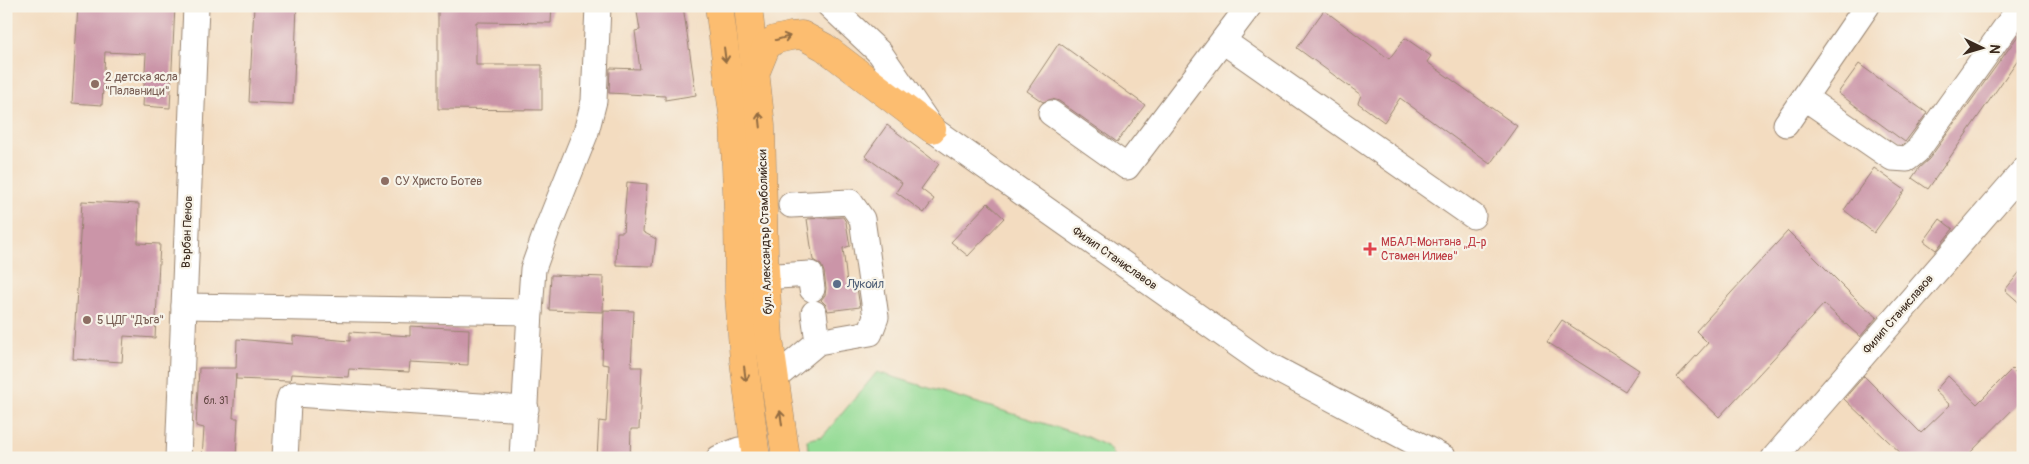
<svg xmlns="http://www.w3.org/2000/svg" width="2029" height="464" font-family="Pangolin,sans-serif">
<rect width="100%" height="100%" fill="#f7f3e8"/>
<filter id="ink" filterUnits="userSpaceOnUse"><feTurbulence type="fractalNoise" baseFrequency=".02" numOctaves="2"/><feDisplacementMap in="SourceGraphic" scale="10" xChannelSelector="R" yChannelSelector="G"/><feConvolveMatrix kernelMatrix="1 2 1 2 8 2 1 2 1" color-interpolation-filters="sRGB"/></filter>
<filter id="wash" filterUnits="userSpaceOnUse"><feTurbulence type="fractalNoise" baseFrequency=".0096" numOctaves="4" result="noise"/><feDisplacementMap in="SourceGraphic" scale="20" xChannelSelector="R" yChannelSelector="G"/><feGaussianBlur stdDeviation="1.12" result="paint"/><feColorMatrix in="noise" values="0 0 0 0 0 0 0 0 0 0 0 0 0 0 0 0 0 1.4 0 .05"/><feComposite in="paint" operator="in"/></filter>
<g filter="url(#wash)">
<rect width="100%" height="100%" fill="#f3dcc0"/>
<polygon fill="#95dc96" stroke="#68835a" points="877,372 1085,436 1108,447 1115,458 809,458 807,440 823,436"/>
<g id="blocks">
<g fill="#cb95a8">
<polygon points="78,6 175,6 170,108 143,106 146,54 105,52 102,105 72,103"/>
<polygon points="254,6 297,6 293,104 249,102"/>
<polygon points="438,6 552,6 551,23 476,22 476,65 542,65 542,110 438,109"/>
<polygon points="636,6 683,6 696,95 665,100 665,96 609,93 610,68 640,69 635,31 640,30"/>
<polygon points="1324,10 1389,59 1405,38 1431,56 1427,62 1517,126 1490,164 1400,98 1384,122 1358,103 1361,95 1297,48"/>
<polygon points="2023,29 2023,52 1928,189 1912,178 1919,168 1929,159"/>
<polygon points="1059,43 1145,105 1117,142 1059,101 1052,99 1043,102 1027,91"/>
<polygon points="1859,64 1927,113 1905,142 1838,93"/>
<polygon points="887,125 939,164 921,189 934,199 924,213 896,192 902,183 865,156"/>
<polygon points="1874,168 1905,190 1874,233 1844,210"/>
<polygon points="627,182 647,184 643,232 656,239 653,266 616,265 617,232 623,232"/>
<polygon points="82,201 139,204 138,243 160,244 155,338 124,336 122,362 73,359"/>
<polygon points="988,203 1004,218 968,256 951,242"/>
<polygon points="843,217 846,222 850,246 843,248 847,283 856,282 860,307 828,311 826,305 821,300 825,295 826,288 824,272 821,265 813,260 807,219"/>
<polygon points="1940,219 1953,229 1936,250 1924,241"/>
<polygon points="1788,231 1858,301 1877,317 1860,337 1824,304 1719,417 1677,377 1708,343 1696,331"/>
<polygon points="2023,268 2023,306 2005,290"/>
<polygon points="551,275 604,277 603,312 549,310"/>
<polygon points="604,310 634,311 631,367 642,367 639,429 631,429 630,458 597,458 599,421 606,422 609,365 602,364"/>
<polygon points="1562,320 1639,370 1625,391 1547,342"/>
<polygon points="410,326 469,329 468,365 410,362 409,372 349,369 348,377 291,374 290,381 288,381 236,379 236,373 233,418 238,418 236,458 202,458 204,428 196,426 199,368 236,368 237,339 293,344 293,336 350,341 350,332 410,336"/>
<polygon points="2012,369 2023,380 2023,399 1965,458 1906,458 1844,399 1864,376 1921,433 1950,405 1935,391 1948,376 1977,404"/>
</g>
</g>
</g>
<g filter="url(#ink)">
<use href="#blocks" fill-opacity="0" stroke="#97836f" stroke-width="1"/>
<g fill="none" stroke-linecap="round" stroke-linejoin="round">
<defs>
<g id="minor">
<polyline points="830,6 880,53 932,129 1261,361 1444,458"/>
<polyline points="1223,41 1473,216"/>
<polyline points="1805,98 1892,158 1907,159 1917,151 2021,6"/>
<polyline points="1051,113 1127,167 1249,6"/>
<polyline points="1786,124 1867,6"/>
<polyline points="746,278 810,274 812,289"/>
<polyline points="184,306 530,312 533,269 548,227 586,132 594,101 598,6"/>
<polyline points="814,313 818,342"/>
<polyline points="775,378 818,342 870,333 876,317 862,219 850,202 791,205"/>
<polyline points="178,458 196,6"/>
<polyline points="285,458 288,404 290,397 295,394 526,409"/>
<polyline points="522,458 530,312"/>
<polyline points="719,458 739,450 755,451"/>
<polyline points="1774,458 2023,171"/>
</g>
<g id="major">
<polyline points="719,6 734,121 738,213 739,295 744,361 756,458"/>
<polyline points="748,6 761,126 764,253 769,339 786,458"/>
<polyline points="755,74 766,47 774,40 791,36 802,35 824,47 932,129"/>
</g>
</defs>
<use href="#minor" stroke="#97836f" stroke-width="27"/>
<use href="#major" stroke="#97836f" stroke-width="29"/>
<use href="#minor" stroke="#fff" stroke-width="25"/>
<use href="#major" stroke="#fcbd6f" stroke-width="28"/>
</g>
<defs><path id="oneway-shaft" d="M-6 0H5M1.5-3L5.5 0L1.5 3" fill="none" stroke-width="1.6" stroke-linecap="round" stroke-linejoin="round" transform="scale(1.25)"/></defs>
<g stroke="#926c42">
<use href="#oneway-shaft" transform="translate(783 38) rotate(-15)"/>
<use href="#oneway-shaft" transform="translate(725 55) rotate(83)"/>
<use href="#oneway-shaft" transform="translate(760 120) rotate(-96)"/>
<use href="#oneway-shaft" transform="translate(745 374) rotate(83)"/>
<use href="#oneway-shaft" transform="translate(781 418) rotate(-98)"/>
</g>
</g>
<g fill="#8d6e63" stroke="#f7f3e8" stroke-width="2">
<circle cx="95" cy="84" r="5"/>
<circle cx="385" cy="181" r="5"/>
<circle cx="87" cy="320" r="5"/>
</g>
<path fill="#e0444e" stroke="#f7f3e8" stroke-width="2" d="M1367.5 241.5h5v5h5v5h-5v5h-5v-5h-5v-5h5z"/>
<circle fill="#5c6f8a" stroke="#f7f3e8" stroke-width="2" cx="837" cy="284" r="5"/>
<g text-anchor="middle" stroke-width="4.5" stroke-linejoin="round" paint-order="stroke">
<g font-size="10" fill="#5f4540">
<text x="216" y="404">бл. 31</text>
</g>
<g font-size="12" fill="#785e54" stroke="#f7f3e8" text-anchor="start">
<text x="105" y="81">2 детска ясла<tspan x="105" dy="14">"Палавници"</tspan></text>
<text x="395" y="185">СУ Христо Ботев</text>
<text x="97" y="324">5 ЦДГ "Дъга"</text>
</g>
<g font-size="12" fill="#3b2a1e" stroke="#f7f3e8">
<text transform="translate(187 232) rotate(-88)" y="4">Върбан Пенов</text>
<text transform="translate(765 232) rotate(-92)" y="4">бул. Александър Стамболийски</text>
<text transform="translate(1115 258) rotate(35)" y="4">Филип Станиславов</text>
<text transform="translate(1898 314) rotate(-49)" y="4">Филип Станиславов</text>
</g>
<g font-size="12" fill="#be3a42" stroke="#f7f3e8" text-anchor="start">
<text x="1381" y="246">МБАЛ-Монтана „Д-р<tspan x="1381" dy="14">Стамен Илиев"</tspan></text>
</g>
<g font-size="12" fill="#4e5e75" stroke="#f7f3e8" text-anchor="start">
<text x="847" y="288">Лукойл</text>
</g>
</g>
<rect width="2029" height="464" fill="none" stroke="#f7f3e8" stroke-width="25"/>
<g transform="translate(1982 48) rotate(95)" stroke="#f7f3e8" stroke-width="4" paint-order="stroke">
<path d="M0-4L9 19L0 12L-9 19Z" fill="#3b2a1e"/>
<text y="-8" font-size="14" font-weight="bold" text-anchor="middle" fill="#3b2a1e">N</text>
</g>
</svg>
